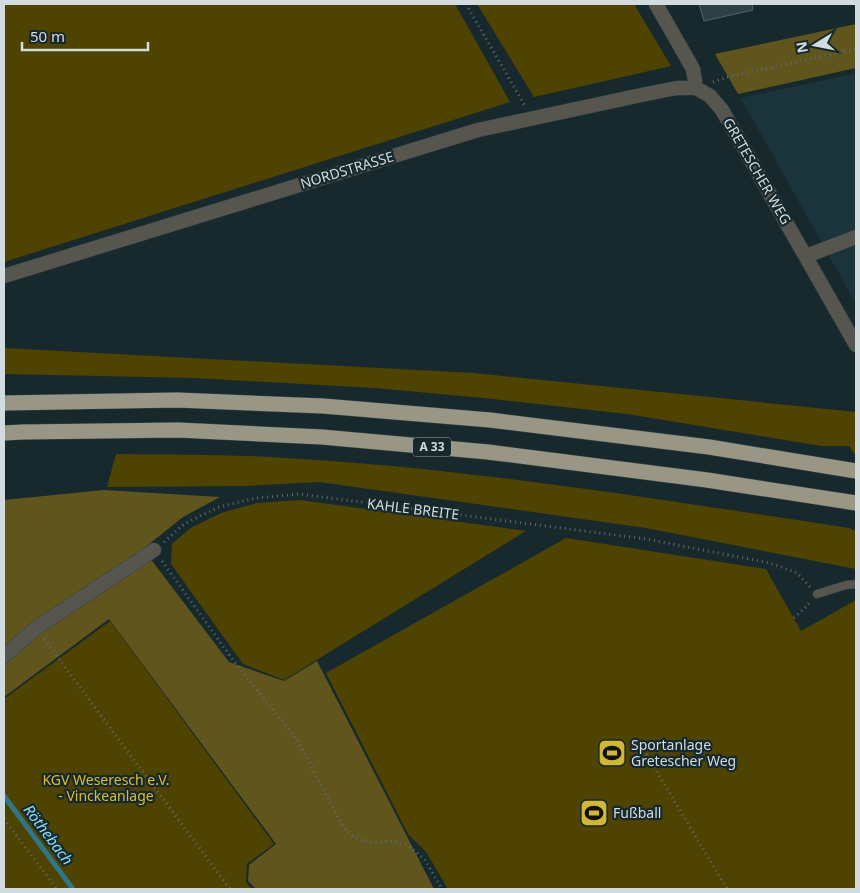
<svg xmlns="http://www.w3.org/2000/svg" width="860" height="893" font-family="'Noto Sans',sans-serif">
<rect width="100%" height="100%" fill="#18292d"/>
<polygon fill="#1b343b" points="856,73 856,304 741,98"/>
<g fill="#4f4301">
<polygon points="4,4 455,4 510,102 4,262"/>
<polygon points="477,4 634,4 671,66 534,97"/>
<polygon points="4,348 474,373 856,412 856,456 849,446 822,446 627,414 484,398 374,388 194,378 4,374"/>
<path d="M116,454C167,455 217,454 268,457C463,467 656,499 849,528L856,531V569L646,528L319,482L246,486L107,487Z"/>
<polygon points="300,500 526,531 284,680 243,664 171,564 172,544 189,529 221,513 257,503"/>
<polygon points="566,538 766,569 801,631 856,600 856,889 448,889 426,852 408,834 326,673"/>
<polygon points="110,621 274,844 247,864 246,882 252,889 4,889 4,699"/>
</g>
<g fill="#60551d">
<polygon points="856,24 856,68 738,94 715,54"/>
<polygon points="104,490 220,497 183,517 143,549 229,662 284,681 317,661 434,889 256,889 248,881 249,865 276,844 109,619 4,697 4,500"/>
</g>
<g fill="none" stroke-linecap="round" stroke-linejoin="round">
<polyline stroke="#2e7688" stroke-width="5" points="4,796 73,889"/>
</g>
<polygon fill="#2f4045" stroke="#526469" points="699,4 752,4 753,10 704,21"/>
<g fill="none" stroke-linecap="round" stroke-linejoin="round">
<defs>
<polyline id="service" points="817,594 846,585 856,584"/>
<g id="minor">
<polyline points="656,4 693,69 696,88"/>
<polyline points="696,88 710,96 722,110 856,345"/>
<polyline points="806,256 856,237"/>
<polyline points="4,276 478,130 646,94 677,88 696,88"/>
<polyline points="4,656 36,628 154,550"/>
</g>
<g id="motorway">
<polyline points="4,403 177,400 323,406 490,420 709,447 856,471"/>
<polyline points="4,433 23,432 178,430 322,437 488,452 707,480 856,503"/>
</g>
</defs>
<use href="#service" stroke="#364649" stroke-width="9"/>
<use href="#minor" stroke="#364649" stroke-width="15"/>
<use href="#motorway" stroke="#364649" stroke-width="16"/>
<g stroke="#5e6c70" stroke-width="3" stroke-dasharray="1 4" stroke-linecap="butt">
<polyline points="466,4 525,106"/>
<polyline points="713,82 727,77 856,49"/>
<polyline points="164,542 184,524 219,507 256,498 299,494 646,539 770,563 797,573 810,587"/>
<polyline points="162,561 233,660 298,741 342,825 354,837 372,843 389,841 408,845 425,860 442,889"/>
<polyline points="794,618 806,607 811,601"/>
<polyline points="44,639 230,889"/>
<polyline points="644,750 727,889"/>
<polyline points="4,819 57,889"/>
</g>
<use href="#service" stroke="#56554e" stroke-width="8"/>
<use href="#minor" stroke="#56554e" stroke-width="14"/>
<use href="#motorway" stroke="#999685" stroke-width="15"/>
</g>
<defs>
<symbol id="stadium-square" viewBox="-11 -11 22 22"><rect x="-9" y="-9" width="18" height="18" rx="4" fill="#d1b736" stroke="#18292d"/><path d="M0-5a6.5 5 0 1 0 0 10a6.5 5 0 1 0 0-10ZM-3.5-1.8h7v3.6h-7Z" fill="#111"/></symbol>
</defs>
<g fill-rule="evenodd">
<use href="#stadium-square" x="596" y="737" width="32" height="32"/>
<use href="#stadium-square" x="578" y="797" width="32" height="32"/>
</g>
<g text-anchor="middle" stroke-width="4.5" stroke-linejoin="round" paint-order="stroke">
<rect fill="#18292d" stroke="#9aa6aa" stroke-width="1" x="413" y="437.5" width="38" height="19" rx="4"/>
<g font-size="12" font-weight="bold" fill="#d2dcdf">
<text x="432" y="451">A 33</text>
</g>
<g font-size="14" fill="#d2dcdf" stroke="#18292d">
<text transform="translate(347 170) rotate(-17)" y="5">NORDSTRASSE</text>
<text transform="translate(757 171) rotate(60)" y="5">GRETESCHER WEG</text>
<text transform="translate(413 509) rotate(7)" y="5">KAHLE BREITE</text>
</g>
<g font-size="14" fill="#d2dcdf" stroke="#18292d" text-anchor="start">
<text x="631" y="750">Sportanlage<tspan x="631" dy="16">Gretescher Weg</tspan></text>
<text x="613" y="818">Fußball</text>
</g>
<g font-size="14" fill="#dbbe2a" stroke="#18292d">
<text x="106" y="785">KGV Weseresch e.V.<tspan x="106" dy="16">- Vinckeanlage</tspan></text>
</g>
<g font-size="15" font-style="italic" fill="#84dff8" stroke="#18292d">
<text transform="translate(48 835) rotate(53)" y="5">Röthebach</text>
</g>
</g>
<rect width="860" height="893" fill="none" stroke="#d2dcdf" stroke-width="10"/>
<g transform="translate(815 45) rotate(260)" stroke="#18292d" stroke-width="4" paint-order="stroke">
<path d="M0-4L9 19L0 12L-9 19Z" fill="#d2dcdf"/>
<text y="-8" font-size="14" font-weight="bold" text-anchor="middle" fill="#d2dcdf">N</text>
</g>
<path d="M22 42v8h126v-8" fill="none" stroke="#d2dcdf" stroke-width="2.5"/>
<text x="30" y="42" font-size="15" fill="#d2dcdf" stroke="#18292d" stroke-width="4" paint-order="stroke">50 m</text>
</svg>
